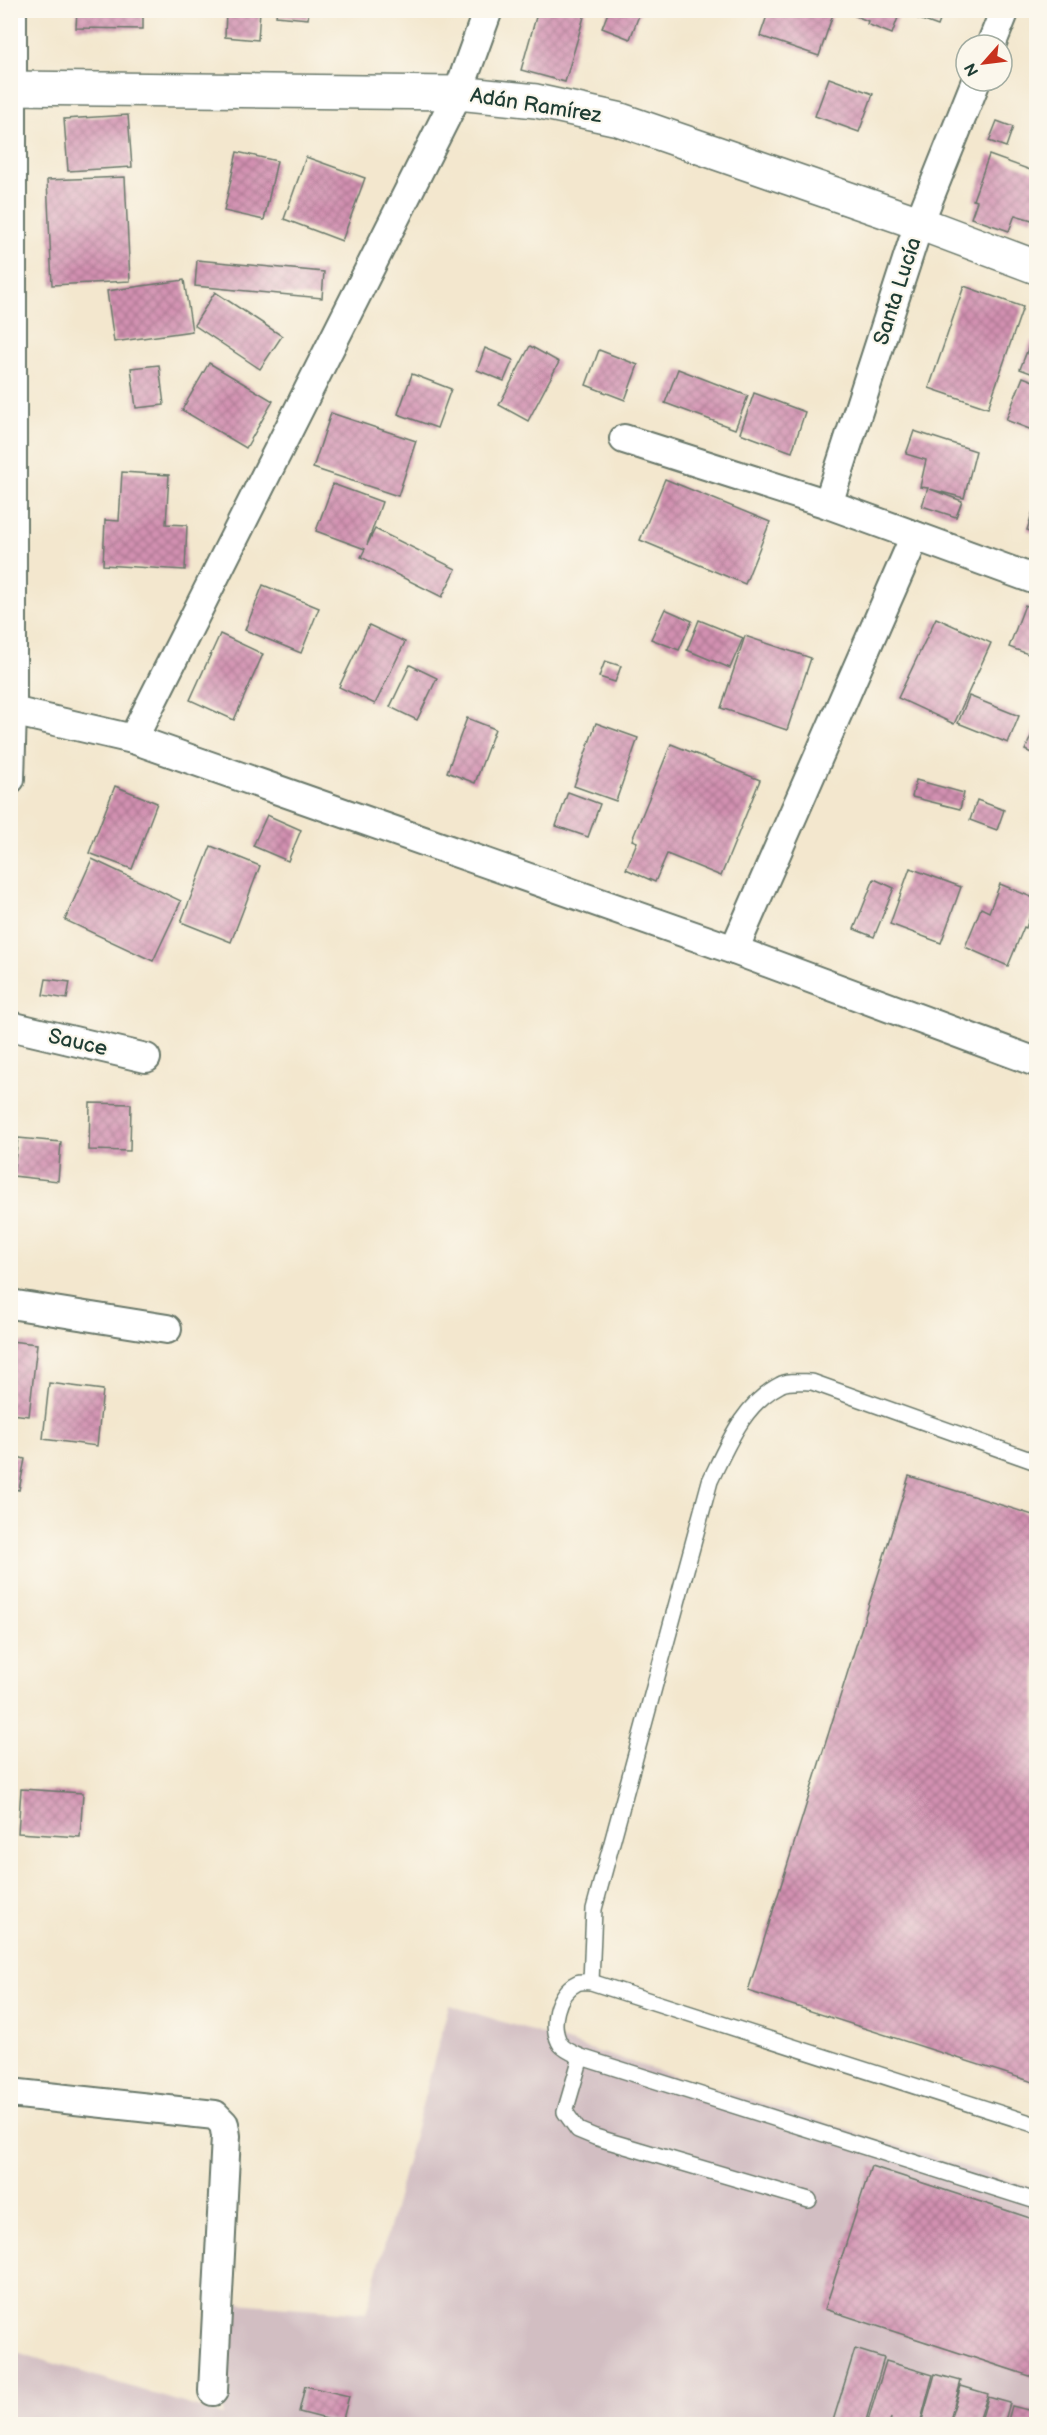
<svg xmlns="http://www.w3.org/2000/svg" width="1047" height="2435" font-family="'Balsamiq Sans',sans-serif">
<defs>
<pattern id="building-cross-hatch" width="8" height="8" patternUnits="userSpaceOnUse" patternTransform="scale(1.5)"><rect width="8" height="8" fill="#d290b1"/><path d="M0 0l8 8M0 8l8-8" fill="none" stroke="#aa7791"/></pattern>
</defs>
<rect width="100%" height="100%" fill="#fbf7ec"/>
<filter id="ink" filterUnits="userSpaceOnUse"><feTurbulence type="fractalNoise" baseFrequency=".0167" numOctaves="2"/><feDisplacementMap in="SourceGraphic" scale="12" xChannelSelector="R" yChannelSelector="G"/><feConvolveMatrix kernelMatrix="1 2 1 2 8 2 1 2 1" color-interpolation-filters="sRGB"/></filter>
<filter id="wash" filterUnits="userSpaceOnUse"><feTurbulence type="fractalNoise" baseFrequency=".008" numOctaves="4" result="noise"/><feDisplacementMap in="SourceGraphic" scale="24" xChannelSelector="R" yChannelSelector="G"/><feGaussianBlur stdDeviation="1.35" result="paint"/><feColorMatrix in="noise" values="0 0 0 0 0 0 0 0 0 0 0 0 0 0 0 0 0 1.4 0 .05"/><feComposite in="paint" operator="in"/></filter>
<g filter="url(#wash)">
<rect width="100%" height="100%" fill="#f3e7ce"/>
<polygon fill="#d2bec2" points="449,2005 1036,2189 1036,2424 11,2424 10,2350 223,2415 225,2302 366,2313"/>
<g id="blocks">
<g fill="url(#building-cross-hatch)">
<polygon points="77,10 143,10 143,29 76,28"/>
<polygon points="226,10 260,10 258,40 225,37"/>
<polygon points="277,10 309,10 308,19 276,16"/>
<polygon points="538,10 586,10 565,82 521,70"/>
<polygon points="609,10 641,10 630,39 602,28"/>
<polygon points="769,10 834,11 819,56 760,36"/>
<polygon points="841,10 944,10 938,26 900,12 892,34 867,24 868,21"/>
<polygon points="829,78 873,94 859,132 815,116"/>
<polygon points="128,115 132,167 68,171 64,119"/>
<polygon points="997,121 1013,127 1006,147 989,141"/>
<polygon points="237,152 277,161 264,220 224,211"/>
<polygon points="989,155 1036,172 1036,207 1032,220 1015,215 1009,231 971,218 977,201 973,200"/>
<polygon points="306,157 365,178 342,241 284,219"/>
<polygon points="125,177 130,281 52,285 47,180"/>
<polygon points="197,260 324,272 322,298 195,286"/>
<polygon points="184,280 192,331 114,342 107,291"/>
<polygon points="964,286 1023,307 988,408 929,388"/>
<polygon points="215,292 282,336 260,369 194,325"/>
<polygon points="1031,341 1036,343 1036,375 1020,369"/>
<polygon points="530,346 559,362 528,421 499,405"/>
<polygon points="485,348 513,360 504,381 477,370"/>
<polygon points="599,350 638,365 625,400 586,385"/>
<polygon points="209,363 273,401 246,448 182,410"/>
<polygon points="159,365 164,405 136,408 131,368"/>
<polygon points="678,369 748,396 735,429 665,403"/>
<polygon points="412,374 451,389 437,428 398,414"/>
<polygon points="1023,377 1036,382 1036,419 1032,430 1006,420"/>
<polygon points="754,393 805,412 792,452 740,433"/>
<polygon points="331,413 416,441 398,496 313,468"/>
<polygon points="914,431 976,451 964,498 930,489 962,501 956,517 922,506 928,488 920,487 926,460 906,454"/>
<polygon points="122,472 169,475 166,524 187,525 185,570 103,565 105,520 119,521"/>
<polygon points="665,479 770,522 745,584 640,540"/>
<polygon points="333,484 382,502 367,545 375,529 456,569 442,597 361,557 365,549 316,531"/>
<polygon points="1036,501 1036,533 1027,530"/>
<polygon points="263,585 319,608 301,653 245,630"/>
<polygon points="1025,605 1036,610 1036,657 1009,647"/>
<polygon points="665,609 692,621 679,650 651,639"/>
<polygon points="936,618 991,643 954,724 898,698"/>
<polygon points="699,620 743,638 730,668 687,650"/>
<polygon points="369,625 405,642 375,704 339,687"/>
<polygon points="220,634 263,654 234,720 190,700"/>
<polygon points="745,636 811,658 787,730 721,708"/>
<polygon points="605,661 621,666 615,682 599,677"/>
<polygon points="410,665 437,678 417,720 390,707"/>
<polygon points="969,696 1019,716 1008,743 958,723"/>
<polygon points="467,718 495,729 475,783 447,772"/>
<polygon points="596,723 638,738 616,801 574,786"/>
<polygon points="1036,725 1036,755 1025,750"/>
<polygon points="671,744 760,780 721,876 667,854 655,882 626,869 637,842 632,840"/>
<polygon points="916,780 964,793 960,809 912,797"/>
<polygon points="115,786 157,803 132,869 89,853"/>
<polygon points="568,792 600,804 588,837 556,826"/>
<polygon points="977,800 1004,810 997,830 970,820"/>
<polygon points="267,815 301,830 288,861 253,846"/>
<polygon points="211,846 260,866 231,942 181,922"/>
<polygon points="92,859 181,901 153,961 65,920"/>
<polygon points="910,868 961,887 941,943 890,924"/>
<polygon points="874,879 894,888 874,937 854,929"/>
<polygon points="1000,884 1036,899 1026,928 1024,927 1008,966 965,947 981,908 989,912"/>
<polygon points="46,979 70,982 67,999 43,995"/>
<polygon points="90,1103 131,1104 130,1151 89,1150"/>
<polygon points="18,1138 61,1142 58,1181 13,1176"/>
<polygon points="10,1341 37,1344 29,1416 10,1414"/>
<polygon points="49,1383 103,1390 97,1446 43,1439"/>
<polygon points="10,1455 25,1459 19,1490 10,1488"/>
<polygon points="909,1476 1036,1516 1036,2083 748,1991"/>
<polygon points="21,1789 83,1793 80,1837 18,1833"/>
<polygon points="871,2166 1036,2220 1036,2378 825,2309"/>
<polygon points="855,2349 884,2358 865,2424 832,2424"/>
<polygon points="886,2361 933,2375 920,2424 890,2424 891,2418 889,2424 867,2424"/>
<polygon points="935,2374 961,2381 950,2420 961,2386 988,2394 978,2424 921,2424"/>
<polygon points="305,2386 349,2396 342,2423 299,2412"/>
<polygon points="988,2397 1010,2403 1004,2424 980,2424"/>
<polygon points="1012,2406 1036,2412 1035,2424 1007,2424"/>
</g>
</g>
</g>
<g filter="url(#ink)">
<use href="#blocks" fill-opacity="0" stroke="#69786a" stroke-width="1.5"/>
<g fill="none" stroke-linecap="round" stroke-linejoin="round">
<defs>
<g id="service">
<path d="M591,1982L594,1909L710,1481C727,1446 743,1404 780,1385C788,1380 803,1382 812,1382L1036,1462"/>
<polyline points="581,2057 565,2112 578,2130 595,2137 809,2200"/>
<path d="M1036,2125L591,1982C586,1982 581,1981 577,1983C556,1993 549,2027 561,2045C565,2050 575,2054 581,2057L1036,2201"/>
</g>
<g id="minor">
<polyline points="991,45 1005,10"/>
<polyline points="624,439 828,504 1036,580"/>
<polyline points="828,504 919,223 976,81"/>
<polyline points="12,711 133,739 734,950 1036,1062"/>
<polyline points="133,739 458,93 488,10"/>
<polyline points="10,779 12,711 12,10"/>
<polyline points="734,950 915,536"/>
<polyline points="10,1026 146,1058"/>
<polyline points="10,1304 167,1329"/>
<polyline points="10,2093 215,2115 224,2124 226,2136 213,2391"/>
</g>
<polyline id="tertiary" points="10,88 458,93 536,101 618,119 919,223 1036,267"/>
</defs>
<use href="#service" stroke="#69786a" stroke-width="18"/>
<use href="#minor" stroke="#69786a" stroke-width="32"/>
<use href="#tertiary" stroke="#69786a" stroke-width="36"/>
<use href="#service" stroke="#fff" stroke-width="15"/>
<use href="#minor" stroke="#fff" stroke-width="28"/>
<use href="#tertiary" stroke="#fff" stroke-width="33"/>
</g>
</g>
<g text-anchor="middle" stroke-width="4.5" stroke-linejoin="round" paint-order="stroke">
<g font-size="21" fill="#1f3d34" stroke="#fbf7ec">
<text transform="translate(536 105) rotate(9)" y="7">Adán Ramírez</text>
<text transform="translate(897 291) rotate(-72)" y="7">Santa Lucía</text>
<text transform="translate(78 1042) rotate(13)" y="7">Sauce</text>
</g>
</g>
<rect width="1047" height="2435" fill="none" stroke="#fbf7ec" stroke-width="36"/>
<g transform="translate(984 63) rotate(242)"><circle r="28" fill="#fbf7ec" stroke="#a3ada2" stroke-width="1.5"/>
<path d="M0-4.5L10 22L0 15L-10 22Z" fill="#c8321e"/>
<text y="-9" font-size="16" font-weight="bold" text-anchor="middle" fill="#1f3d34">N</text>
</g>
</svg>
